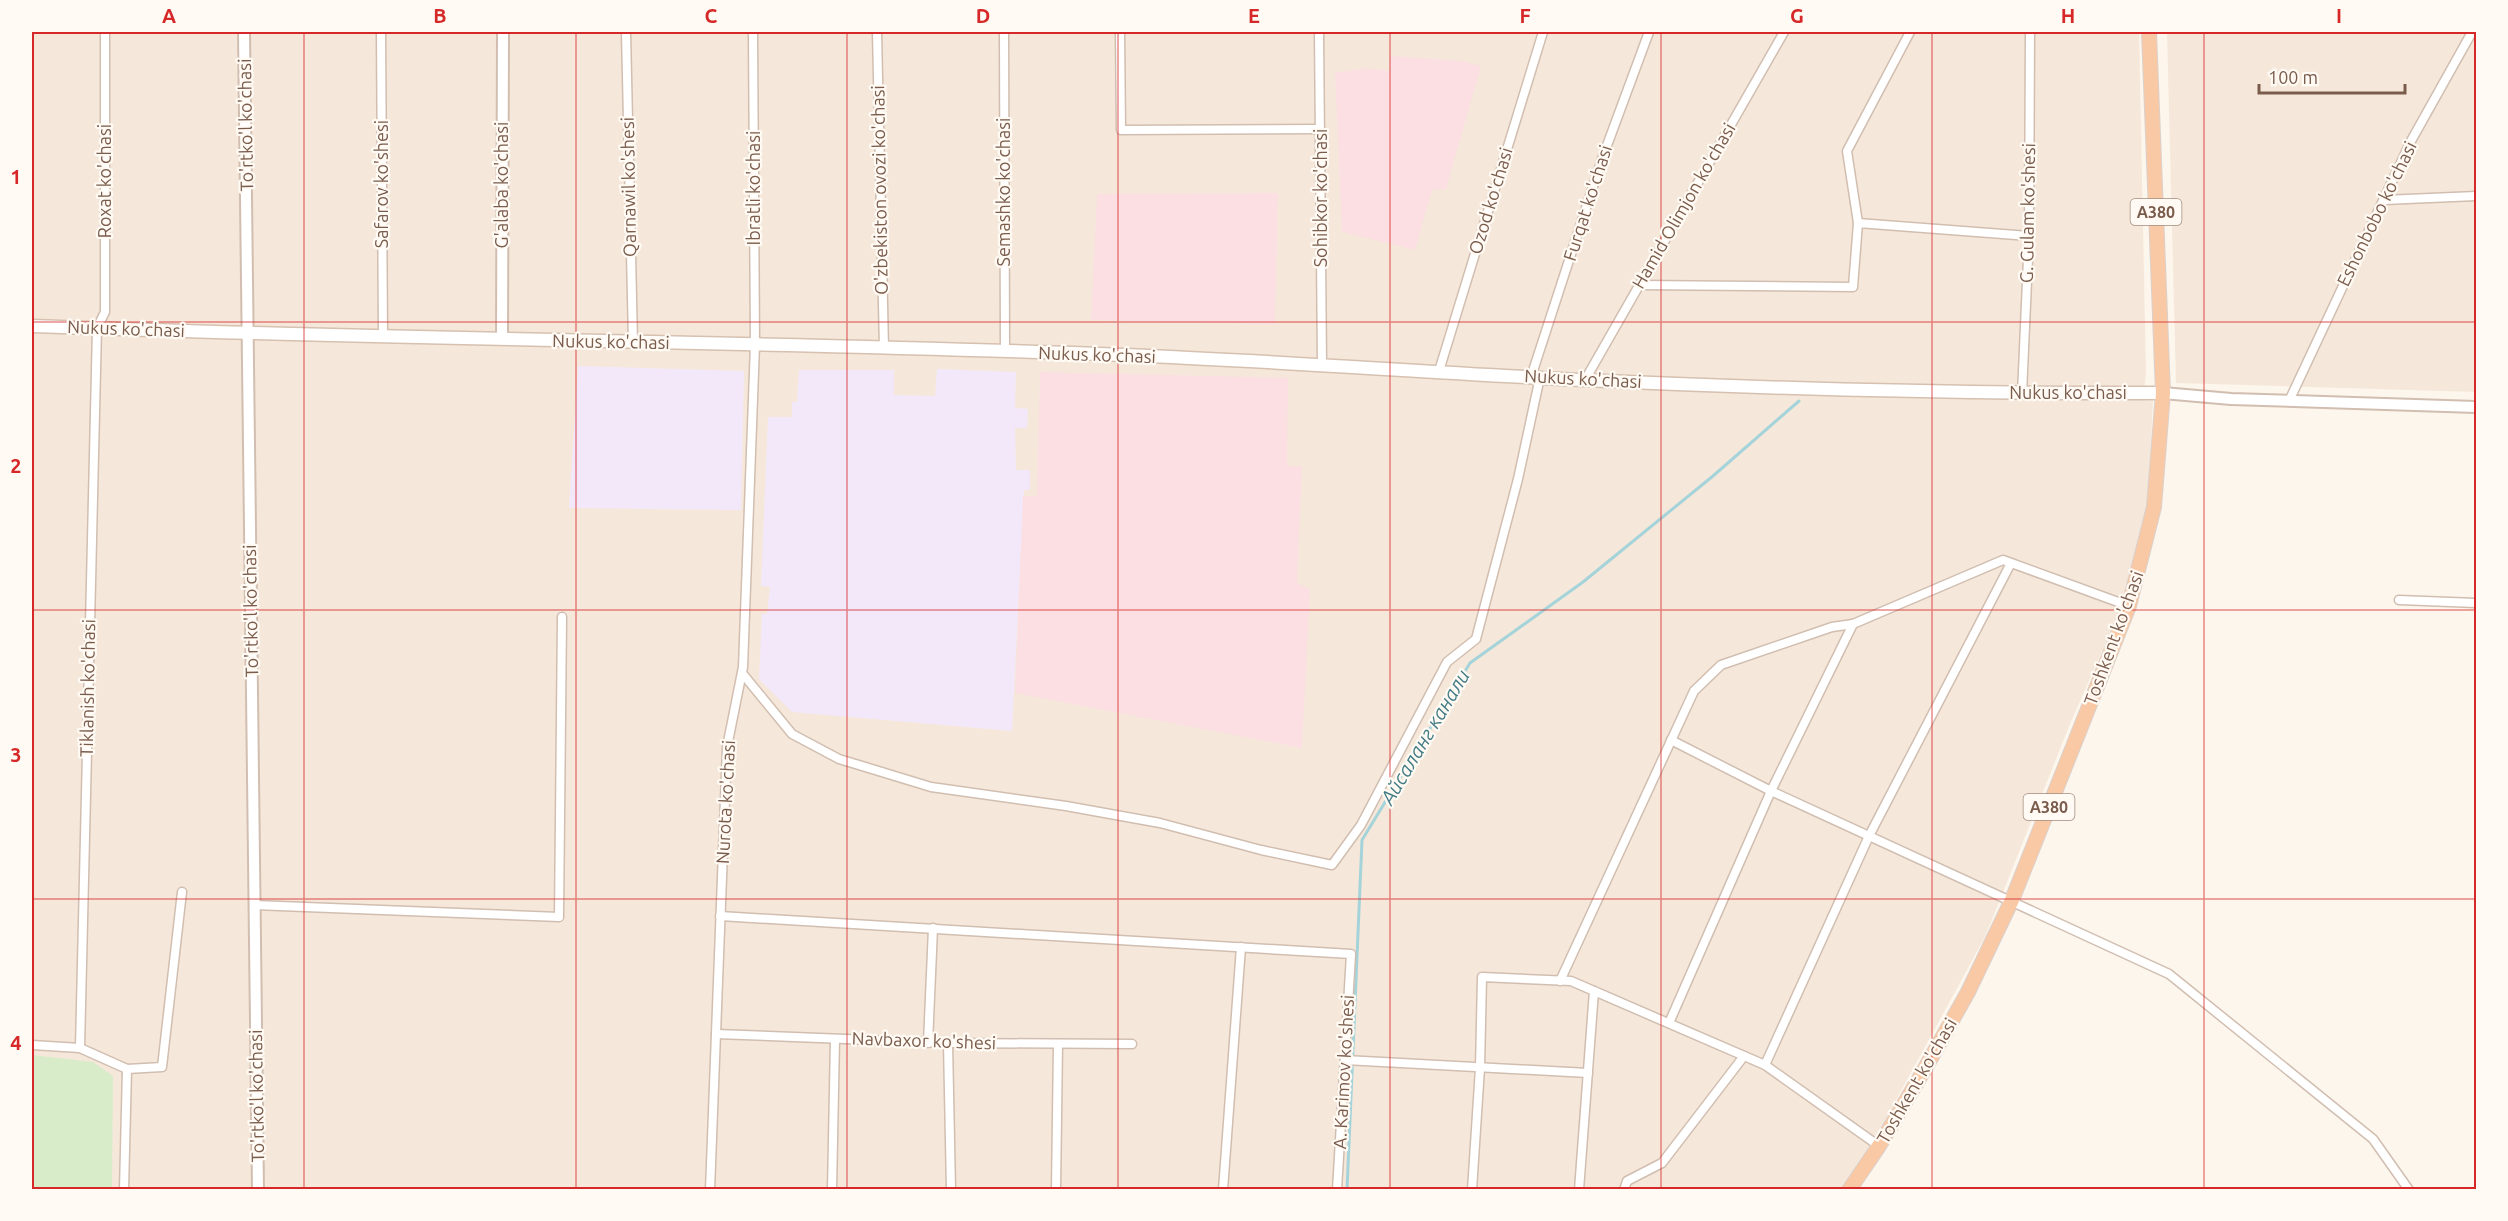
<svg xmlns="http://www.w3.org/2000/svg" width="2508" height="1221" font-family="Ubuntu,sans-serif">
<rect width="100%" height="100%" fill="#fdf6ec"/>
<g fill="#f5e8da">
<polygon points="32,32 2139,32 2146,373 2143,400 2153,401 2148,505 2128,592 2070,724 1985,937 1878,1133 1840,1189 32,1189"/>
<polygon points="2167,32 2476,32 2476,392 2176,383"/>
</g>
<g fill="#f3e8fa">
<polygon points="578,366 744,371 741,510 569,508"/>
<polygon points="937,369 1016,372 1015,408 1028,409 1027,428 1015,428 1016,470 1030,470 1030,490 1024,490 1012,731 792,712 759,679 762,614 767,614 770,587 761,586 768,417 792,417 792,402 797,402 799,370 894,370 894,395 935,396"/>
</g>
<g fill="#fbdfe3">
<polygon points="1390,56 1461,61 1481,66 1446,189 1432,190 1415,250 1342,232 1335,73 1367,68 1390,71"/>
<polygon points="1278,193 1275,324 1091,320 1097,194"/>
<polygon points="1040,372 1288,378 1287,466 1302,466 1297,583 1310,589 1302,748 1015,693 1023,496 1037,496"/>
</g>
<polygon fill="#d8ecc9" points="32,1055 93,1062 113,1076 112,1189 32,1189"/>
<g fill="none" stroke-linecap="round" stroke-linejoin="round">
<polyline stroke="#a5d3da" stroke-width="3" points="1347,1190 1362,840 1470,663 1583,582 1713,476 1799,401"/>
<defs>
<g id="minor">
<polyline points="381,32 383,337"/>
<polyline points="626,32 633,342"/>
<polyline points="877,32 884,349"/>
<polyline points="1004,32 1005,352"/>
<polyline points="1120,32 1121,130 1320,129"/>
<polyline points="1319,32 1322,364"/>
<polyline points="2384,200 2476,196"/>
<polyline points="1858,223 1847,151 1910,32"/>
<polyline points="1639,285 1853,287 1858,223 2029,236"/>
<polyline points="1439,371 1543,32"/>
<polyline points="1531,377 1602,159 1649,32"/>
<polyline points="1585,380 1784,32"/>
<polyline points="2022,394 2029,236 2030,32"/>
<polyline points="2289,401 2411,141 2472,32"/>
<polyline points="2399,600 2476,603"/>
<polyline points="742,673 792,734 839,759 931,787 1066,806 1160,823 1261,850 1332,865 1361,825 1447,662 1476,639 1518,479 1540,377"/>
<polyline points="1671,740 1771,791 2169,974 2373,1139 2409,1190"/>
<polyline points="254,905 559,917 562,617"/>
<polyline points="720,916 1351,954 1337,1190"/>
<polyline points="1560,981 1694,691 1721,665 1832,627 1853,624"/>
<polyline points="1669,1023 1771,791 1853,624 2003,560 2129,606"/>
<polyline points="716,1034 948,1043 1132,1044"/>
<polyline points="928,1043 933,928"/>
<polyline points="948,1043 951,1190"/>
<polyline points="32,1045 80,1048 127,1069 124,1190"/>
<polyline points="80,1048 97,328 105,312 105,32"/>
<polyline points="1345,1060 1588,1073"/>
<polyline points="1765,1065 1869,836 2011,563"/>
<polyline points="127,1069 162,1067 182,892"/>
<polyline points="710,1190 727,747 743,667 755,345 753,32"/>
<polyline points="832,1190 835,1039"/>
<polyline points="1056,1190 1058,1044"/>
<polyline points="1223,1190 1241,947"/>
<polyline points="1472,1190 1480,1068 1482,977 1571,981 1765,1065 1879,1146"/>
<polyline points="1579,1190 1594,991"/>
<polyline points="1624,1190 1627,1181 1662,1163 1744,1056"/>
</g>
<g id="tertiary">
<polyline points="244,32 258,1190"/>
<polyline points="502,339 503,32"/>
<polyline points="2163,393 2231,399 2476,407"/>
</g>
<path id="secondary" d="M32,326C396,340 760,341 1124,355C1278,361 1431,373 1584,380C1777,389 1970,394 2163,393"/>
<polyline id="trunk" points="1849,1190 1879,1146 1923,1072 1968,992 2012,900 2129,606 2154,507 2163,393 2149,32"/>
</defs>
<use href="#minor" stroke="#d1beb0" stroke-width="11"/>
<use href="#tertiary" stroke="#d1beb0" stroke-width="14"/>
<use href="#secondary" stroke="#d6c0b0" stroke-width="15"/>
<use href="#trunk" stroke="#dad1cd" stroke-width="16"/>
<use href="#minor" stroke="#fff" stroke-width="8"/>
<use href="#tertiary" stroke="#fff" stroke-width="10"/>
<use href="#secondary" stroke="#fff" stroke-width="12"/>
<use href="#trunk" stroke="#f9c8a4" stroke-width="14"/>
</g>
<path fill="none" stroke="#d62828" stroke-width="1.5" stroke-opacity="0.55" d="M304,32V1190M576,32V1190M847,32V1190M1118,32V1190M1390,32V1190M1661,32V1190M1932,32V1190M2204,32V1190M32,322H2476M32,610H2476M32,899H2476"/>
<g text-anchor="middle" stroke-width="4.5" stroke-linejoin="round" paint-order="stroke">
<g fill="#fffaf3" stroke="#a28b7f" stroke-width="1.5">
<rect x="2130.5" y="199" width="51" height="26" rx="4.5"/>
<rect x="2023.5" y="794" width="51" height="26" rx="4.5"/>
</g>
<g font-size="16" font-weight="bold" fill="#7a5c4d">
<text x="2156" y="218">A380</text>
<text x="2049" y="813">A380</text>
</g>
<g font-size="18" fill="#7a5c4d" stroke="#fffaf3">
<text transform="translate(246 125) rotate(-91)" y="6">To'rtko'l ko'chasi</text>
<text transform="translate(105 181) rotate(-90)" y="6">Roxat ko'chasi</text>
<text transform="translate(382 184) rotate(-90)" y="6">Safarov ko'shesi</text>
<text transform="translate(502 185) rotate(-90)" y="6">G'alaba ko'chasi</text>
<text transform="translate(629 187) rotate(-91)" y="6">Qarnawil ko'shesi</text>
<text transform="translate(754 188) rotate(-90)" y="6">Ibratli ko'chasi</text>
<text transform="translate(880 190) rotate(-91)" y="6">O'zbekiston ovozi ko'chasi</text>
<text transform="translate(1004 192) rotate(-90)" y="6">Semashko ko'chasi</text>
<text transform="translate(1321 198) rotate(-90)" y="6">Sohibkor ko'chasi</text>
<text transform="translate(1491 201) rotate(-73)" y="6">Ozod ko'chasi</text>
<text transform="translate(1588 203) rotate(-72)" y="6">Furqat ko'chasi</text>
<text transform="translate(1684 206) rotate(-60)" y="6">Hamid Olimjon ko'chasi</text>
<text transform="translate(2028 213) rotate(-89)" y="6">G. Gulam ko'shesi</text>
<text transform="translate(2377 214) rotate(-64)" y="6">Eshonbobo ko'chasi</text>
<text transform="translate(126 329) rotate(2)" y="6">Nukus ko'chasi</text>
<text transform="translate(611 342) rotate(1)" y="6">Nukus ko'chasi</text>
<text transform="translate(1097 355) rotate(2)" y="6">Nukus ko'chasi</text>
<text transform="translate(1583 379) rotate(3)" y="6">Nukus ko'chasi</text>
<text x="2068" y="399">Nukus ko'chasi</text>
<text transform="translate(251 611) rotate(-91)" y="6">To'rtko'l ko'chasi</text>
<text transform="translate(2114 638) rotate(-70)" y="6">Toshkent ko'chasi</text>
<text transform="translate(88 688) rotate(-89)" y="6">Tiklanish ko'chasi</text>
<text transform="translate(726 802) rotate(-87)" y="6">Nurota ko'chasi</text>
<text transform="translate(924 1041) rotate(2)" y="6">Navbaxor ko'shesi</text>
<text transform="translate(1344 1072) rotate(-87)" y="6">A. Karimov ko'shesi</text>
<text transform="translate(1917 1081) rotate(-60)" y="6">Toshkent ko'chasi</text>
<text transform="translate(257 1096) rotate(-91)" y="6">To'rtko'l ko'chasi</text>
</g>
<g font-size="20" font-style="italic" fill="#437c86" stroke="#fffaf3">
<text transform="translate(1425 737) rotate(-59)" y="7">Айсаланг канали</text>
</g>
</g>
<rect width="2508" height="1221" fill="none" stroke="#fffaf3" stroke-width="66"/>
<path d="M2259 84v9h146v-9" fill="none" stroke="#7a5c4d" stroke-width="3"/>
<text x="2268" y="84" font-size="18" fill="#7a5c4d" stroke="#fffaf3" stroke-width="4.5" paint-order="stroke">100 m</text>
<rect x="33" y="33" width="2442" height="1155" fill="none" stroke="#d62828" stroke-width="2"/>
<g font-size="20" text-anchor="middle" font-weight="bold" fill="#d62828">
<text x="169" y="23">A</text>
<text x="440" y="23">B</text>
<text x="711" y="23">C</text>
<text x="983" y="23">D</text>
<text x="1254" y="23">E</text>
<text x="1525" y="23">F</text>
<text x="1797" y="23">G</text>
<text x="2068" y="23">H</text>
<text x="2339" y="23">I</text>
<text x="16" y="184">1</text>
<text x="16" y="473">2</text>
<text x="16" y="762">3</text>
<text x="16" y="1050">4</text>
</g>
</svg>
